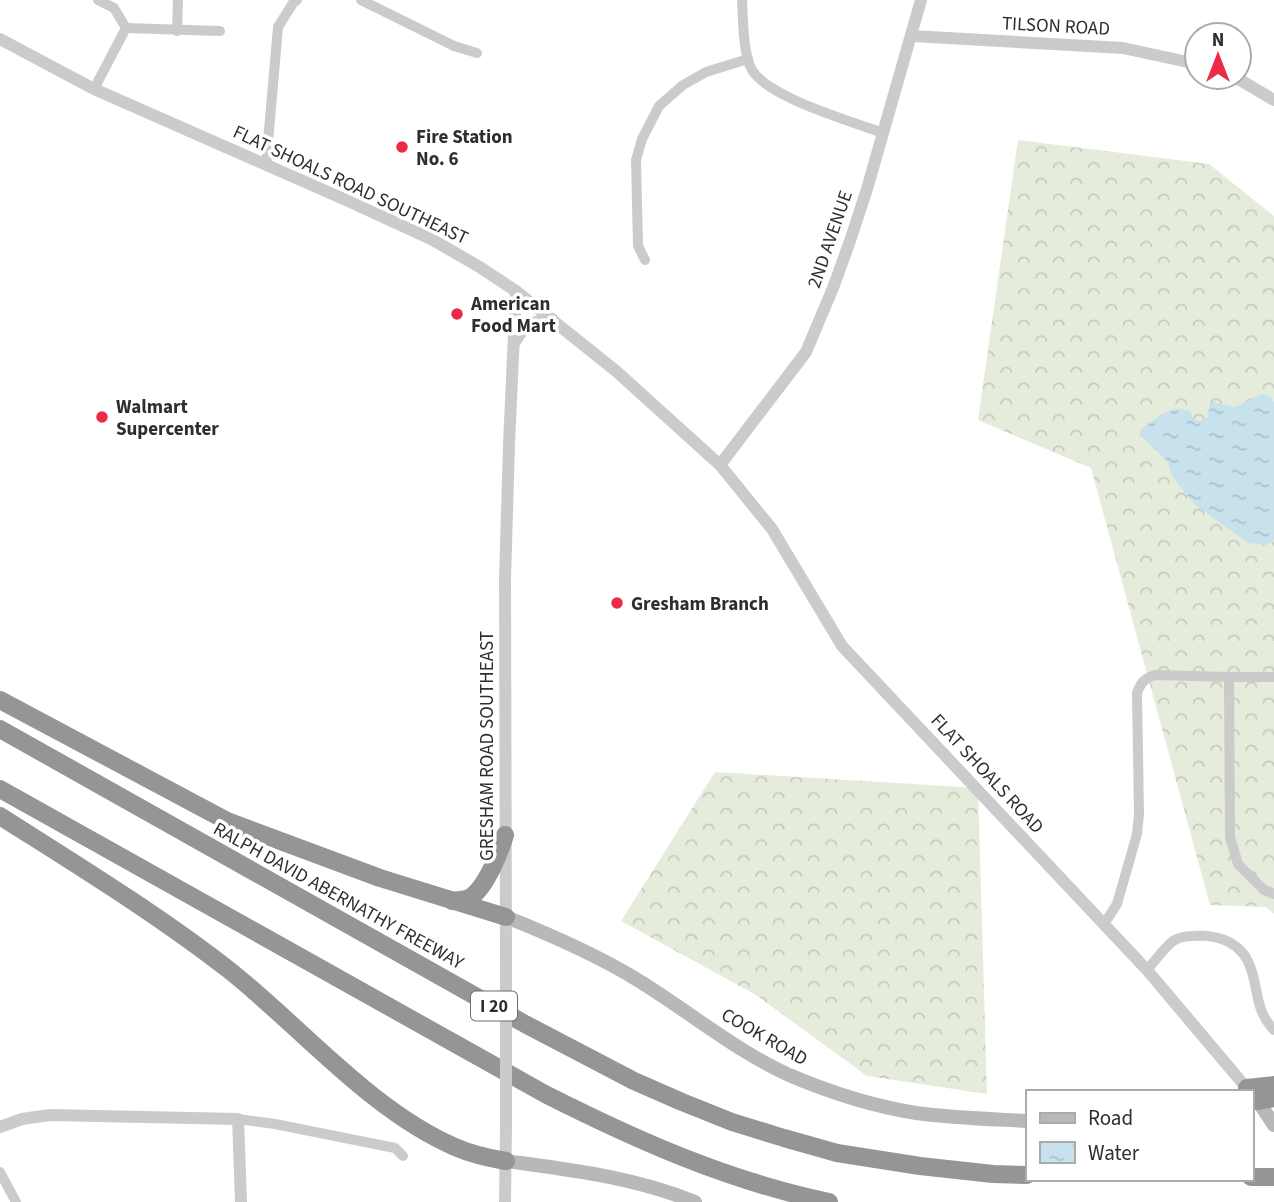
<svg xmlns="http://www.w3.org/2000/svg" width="1274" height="1202" font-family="'Source Sans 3',sans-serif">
<defs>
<pattern id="forest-crowns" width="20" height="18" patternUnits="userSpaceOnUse" patternTransform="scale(1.75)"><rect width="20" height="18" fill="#e6ecdb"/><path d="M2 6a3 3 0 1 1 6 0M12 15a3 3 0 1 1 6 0" fill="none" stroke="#c6cbbc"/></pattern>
<pattern id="water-ripples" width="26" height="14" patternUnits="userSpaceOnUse" patternTransform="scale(1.75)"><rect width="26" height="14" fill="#c7e1ed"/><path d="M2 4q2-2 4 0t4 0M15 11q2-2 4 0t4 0" fill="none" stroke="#abc1cc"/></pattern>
</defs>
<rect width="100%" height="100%" fill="#fff"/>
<g fill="url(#forest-crowns)">
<polygon points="1018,140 1209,164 1274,216 1274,914 1266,907 1210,905 1091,468 978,420"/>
<polygon points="715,772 978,788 987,1094 867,1076 756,995 621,921"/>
</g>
<path fill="url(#water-ripples)" d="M1265,394L1272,398L1274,403V538L1271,543L1265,545L1248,543L1194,504L1172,476L1168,462L1142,437L1140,431C1146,424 1168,409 1178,409C1182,408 1186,411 1190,411L1193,419L1201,421L1208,417L1209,406L1213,402L1235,407L1259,395Z"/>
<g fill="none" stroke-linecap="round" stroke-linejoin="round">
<g stroke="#cbcbcb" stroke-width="10">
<polyline points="98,0 114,8 126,28"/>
<polyline points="361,0 454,46 477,53"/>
<path d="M742,0C743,18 743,55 752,70C769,98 851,121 883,133"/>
<polyline points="177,31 178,0"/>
<polyline points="94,89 126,28 220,31"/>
<polyline points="266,165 278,27 293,3 297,0"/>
<polyline points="645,260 638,246 636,160 642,139 659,106 683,85 706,72 748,59"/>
<polyline points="1229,677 1274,677"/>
<path d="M1104,924L1117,904L1137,834L1139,814L1137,693C1141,682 1144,679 1155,675L1229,677L1230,837L1238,864L1264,890L1274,894"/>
<path d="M1147,970C1155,961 1164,948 1173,941C1179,937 1188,936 1194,936C1219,934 1243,943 1251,969C1259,992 1255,1010 1274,1030"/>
<polyline points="238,1119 275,1124 395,1148 403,1156"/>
<polyline points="0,1172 16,1202"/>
</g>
<g stroke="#cbcbcb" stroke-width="12">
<polyline points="912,36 1123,48 1197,64"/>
<polyline points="0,39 94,89 346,200 431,239 478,266 516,291 616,371 720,465 772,529 842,646 1147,970 1250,1092"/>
<polyline points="1235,77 1274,100"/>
<path d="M515,342C525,324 532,321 552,319"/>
<polyline points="720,465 806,352 833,288 850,241 867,189 921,0"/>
<polyline points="506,961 505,580 509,444 516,291"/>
<polyline points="0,1127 22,1119 50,1115 238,1119 241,1202"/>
<polyline points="505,1202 506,1126"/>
</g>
<g stroke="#b8b8b8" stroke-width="14">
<path d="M506,917C551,935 595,954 636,979C687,1010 734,1050 789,1075C829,1092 872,1106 916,1113C953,1118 990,1119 1027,1121"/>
<polyline points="1251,1103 1258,1101 1274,1125"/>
<path d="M506,1161C571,1170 634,1177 695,1202"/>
</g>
<g stroke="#959595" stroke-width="18">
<polyline points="0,700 227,821 380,878 506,917"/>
<polyline points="0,729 525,1024 634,1081 682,1102 732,1122 784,1138 837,1153 920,1166 993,1174 1027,1175"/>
<path d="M0,789L545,1094C636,1140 728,1181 829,1202"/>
<path d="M0,816C77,865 157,914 229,970C301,1027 370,1110 455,1147C471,1154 488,1158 506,1161"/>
<path d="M452,901C458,900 464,900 469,898C485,890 500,852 505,835"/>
<polyline points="1247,1088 1274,1085"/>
<polyline points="1258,1101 1274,1098"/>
<polyline points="1251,1177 1274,1177"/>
</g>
<polyline stroke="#cbcbcb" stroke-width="12" points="506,1126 506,961"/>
</g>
<g fill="#eb2a48" stroke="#fff" stroke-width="2.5">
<circle cx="402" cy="147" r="7"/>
<circle cx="457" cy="314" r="7"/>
<circle cx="102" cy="417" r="7"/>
<circle cx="617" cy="603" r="7"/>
</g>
<g text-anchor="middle" stroke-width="7" stroke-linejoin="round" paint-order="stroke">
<rect fill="#fff" stroke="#6d6d6d" stroke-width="2" x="471" y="991.5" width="46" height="29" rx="5"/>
<g font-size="18" font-weight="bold" fill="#2e2e2e">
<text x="494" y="1012">I 20</text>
</g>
<g font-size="19" fill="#2e2e2e" stroke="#fff">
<text transform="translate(1056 25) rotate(3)" y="7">TILSON ROAD</text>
<text transform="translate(351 184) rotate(25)" y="7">FLAT SHOALS ROAD SOUTHEAST</text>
<text transform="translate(829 239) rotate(-71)" y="7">2ND AVENUE</text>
<text transform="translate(486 746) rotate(-90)" y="7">GRESHAM ROAD SOUTHEAST</text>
<text transform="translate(988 773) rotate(47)" y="7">FLAT SHOALS ROAD</text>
<text transform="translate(339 895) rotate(29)" y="7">RALPH DAVID ABERNATHY FREEWAY</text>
<text transform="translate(765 1036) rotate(30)" y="7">COOK ROAD</text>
</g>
<g font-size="19" font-weight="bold" fill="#2e2e2e" stroke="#fff" text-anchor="start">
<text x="416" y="143">Fire Station<tspan x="416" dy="22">No. 6</tspan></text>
<text x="471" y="310">American<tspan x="471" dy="22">Food Mart</tspan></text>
<text x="116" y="413">Walmart<tspan x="116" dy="22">Supercenter</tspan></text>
<text x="631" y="610">Gresham Branch</text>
</g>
</g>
<rect x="1026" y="1090" width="228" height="91" fill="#ffffff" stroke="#ababab" stroke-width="2"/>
<rect x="1040" y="1113" width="35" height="10" fill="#b8b8b8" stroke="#ababab" stroke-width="2"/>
<text x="1088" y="1125" font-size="21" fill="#2e2e2e">Road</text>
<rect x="1040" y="1142" width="35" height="21" fill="url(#water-ripples)" stroke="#ababab" stroke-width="2"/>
<text x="1088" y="1160" font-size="21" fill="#2e2e2e">Water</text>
<g transform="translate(1218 56)"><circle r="33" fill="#ffffff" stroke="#ababab" stroke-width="2"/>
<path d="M0-5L12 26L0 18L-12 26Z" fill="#eb2a48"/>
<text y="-10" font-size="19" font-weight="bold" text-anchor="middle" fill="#2e2e2e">N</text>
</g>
</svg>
